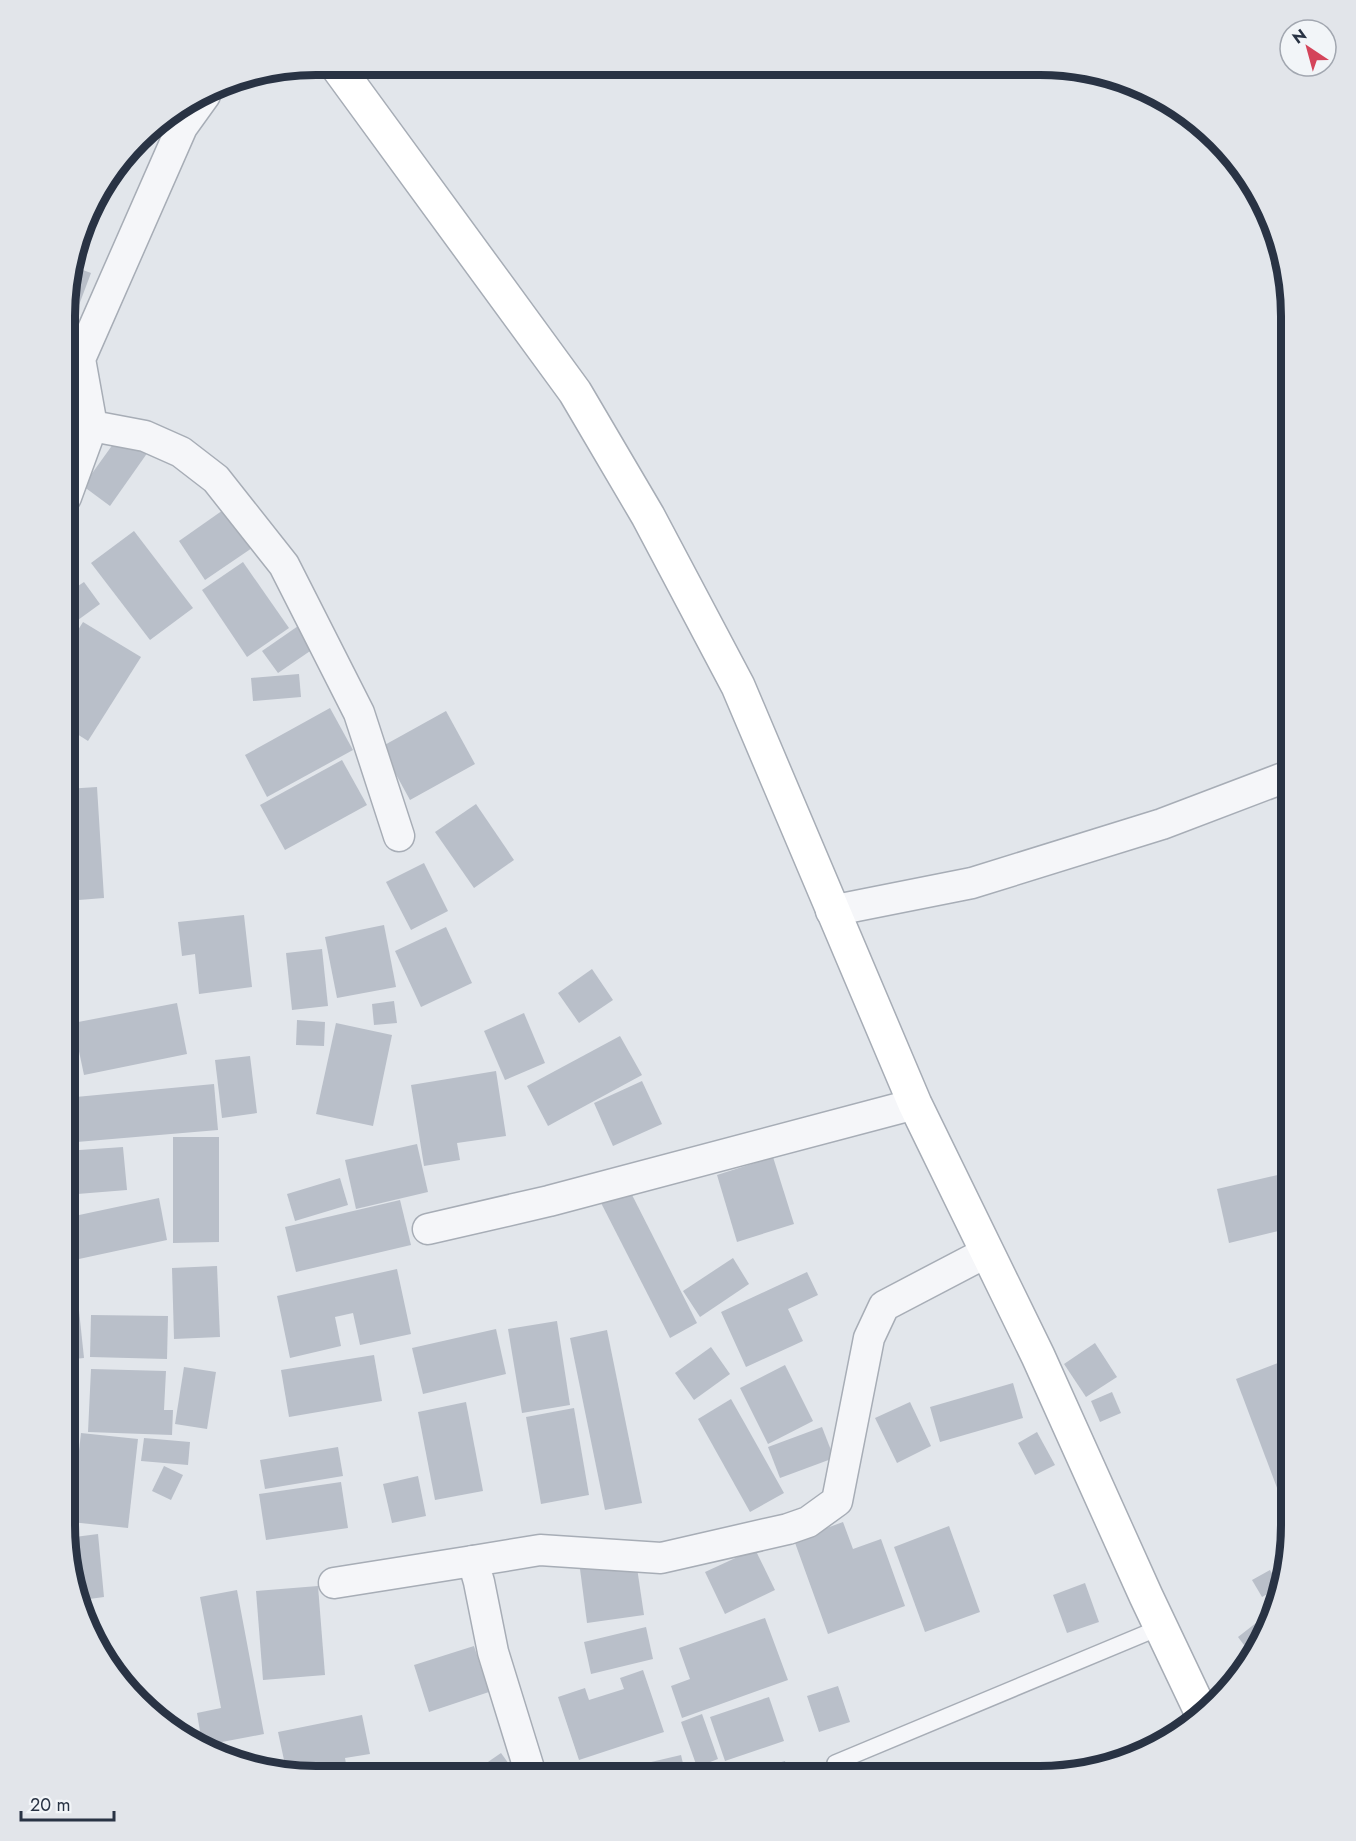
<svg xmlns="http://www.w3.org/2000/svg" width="1356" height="1841" font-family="Jost,sans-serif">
<rect width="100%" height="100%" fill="#e2e6eb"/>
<g fill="#b9bfc9">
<polygon points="72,266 91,273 79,305 67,300 67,283"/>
<polygon points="121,433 148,452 110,506 83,486"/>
<polygon points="226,508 252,548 205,580 179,541"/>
<polygon points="134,531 193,608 150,640 91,563"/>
<polygon points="243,562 289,628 247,657 202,590"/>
<polygon points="84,582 100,604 78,620 66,602 66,594"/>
<polygon points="83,622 141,657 88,741 66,727 66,649"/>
<polygon points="301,624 316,647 278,673 262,651"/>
<polygon points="299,674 301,697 253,701 251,678"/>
<polygon points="330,708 353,750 267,797 245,755"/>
<polygon points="446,711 475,764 410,800 381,747"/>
<polygon points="66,745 76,753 66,764"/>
<polygon points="342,760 367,805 285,850 260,805"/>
<polygon points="97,787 104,898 66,901 66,789"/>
<polygon points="476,804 514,860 474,888 435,832"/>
<polygon points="424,863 448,911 411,930 386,882"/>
<polygon points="244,915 252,987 199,994 195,954 182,956 178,922"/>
<polygon points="384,925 396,987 337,998 325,937"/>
<polygon points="446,927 472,983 421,1007 395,951"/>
<polygon points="322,949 328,1006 292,1010 286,953"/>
<polygon points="592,969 613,1000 579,1023 558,993"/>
<polygon points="394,1001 397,1023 374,1025 372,1004"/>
<polygon points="177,1003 187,1054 84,1075 73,1023"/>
<polygon points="524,1013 545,1063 505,1080 484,1031"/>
<polygon points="297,1020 325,1022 324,1046 296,1045"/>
<polygon points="336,1023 392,1035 373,1126 316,1114"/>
<polygon points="620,1036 642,1075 548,1126 527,1086"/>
<polygon points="250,1056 257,1113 222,1118 215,1060"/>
<polygon points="496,1071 506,1136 457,1143 460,1160 424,1166 411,1085"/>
<polygon points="642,1081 662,1124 613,1146 594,1103"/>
<polygon points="214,1084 218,1130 65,1143 65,1098"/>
<polygon points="173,1137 219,1137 219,1242 173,1243"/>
<polygon points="417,1144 428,1192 356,1209 345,1160"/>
<polygon points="123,1147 127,1190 65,1195 65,1151"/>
<polygon points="773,1157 794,1224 737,1242 717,1175"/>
<polygon points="1291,1172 1291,1228 1229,1243 1217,1189"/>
<polygon points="340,1178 348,1205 295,1221 287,1194"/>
<polygon points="627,1185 697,1323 670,1338 599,1199"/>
<polygon points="159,1198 167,1240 65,1262 65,1218"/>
<polygon points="400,1200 411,1245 296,1272 285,1227"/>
<polygon points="733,1258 749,1284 700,1317 683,1291"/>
<polygon points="217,1266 220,1337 174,1339 172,1268"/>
<polygon points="397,1269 411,1334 360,1345 353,1313 335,1317 341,1346 290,1358 277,1296"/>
<polygon points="807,1272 818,1295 788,1309 803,1341 746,1367 721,1312"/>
<polygon points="76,1282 84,1358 65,1360 65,1283"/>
<polygon points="91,1315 168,1316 167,1359 90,1357"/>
<polygon points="557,1321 570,1405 522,1413 508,1329"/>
<polygon points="496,1329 506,1374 423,1394 412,1348"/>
<polygon points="607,1330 642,1503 605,1510 570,1338"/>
<polygon points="1095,1343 1117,1377 1086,1397 1064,1364"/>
<polygon points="711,1347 730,1374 694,1400 675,1373"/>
<polygon points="374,1355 382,1401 289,1417 281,1370"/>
<polygon points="1291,1358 1291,1525 1236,1379"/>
<polygon points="785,1365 813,1421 768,1444 740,1388"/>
<polygon points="184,1367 216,1372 207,1429 175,1424"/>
<polygon points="91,1369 166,1371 164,1410 173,1410 172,1435 88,1432"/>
<polygon points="65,1373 75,1374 66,1453 65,1453"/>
<polygon points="1013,1383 1023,1418 940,1442 930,1407"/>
<polygon points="1112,1392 1121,1413 1100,1422 1091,1401"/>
<polygon points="731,1399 784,1493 750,1512 698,1419"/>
<polygon points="466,1402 483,1491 435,1500 418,1412"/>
<polygon points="910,1402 931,1446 897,1463 875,1418"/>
<polygon points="574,1408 589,1495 541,1504 526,1417"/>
<polygon points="822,1427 834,1458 780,1478 768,1447"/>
<polygon points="1037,1432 1055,1465 1035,1475 1018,1443"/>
<polygon points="81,1433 138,1439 128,1528 71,1522"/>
<polygon points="144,1438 190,1442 188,1465 141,1461"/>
<polygon points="338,1447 343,1476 265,1489 260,1460"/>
<polygon points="164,1466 183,1475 171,1500 152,1491"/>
<polygon points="418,1476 426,1516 392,1523 383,1484"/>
<polygon points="341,1482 348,1528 266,1540 259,1494"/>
<polygon points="65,1484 66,1484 70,1523 65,1523"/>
<polygon points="843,1522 853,1549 881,1539 905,1606 828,1634 794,1540"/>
<polygon points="949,1526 980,1612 925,1632 894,1547"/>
<polygon points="98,1534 104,1597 82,1600 67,1538"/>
<polygon points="755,1549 775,1590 725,1614 705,1572"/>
<polygon points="636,1561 644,1615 587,1623 580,1569"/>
<polygon points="1270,1570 1280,1587 1262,1597 1252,1580"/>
<polygon points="1085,1583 1099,1622 1067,1633 1053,1595"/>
<polygon points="318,1586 325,1675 263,1680 256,1591"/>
<polygon points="237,1590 264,1734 206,1745 202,1744 197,1713 221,1708 200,1597"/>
<polygon points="1265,1616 1270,1623 1253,1657 1238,1637"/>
<polygon points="765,1618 788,1680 682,1718 671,1686 690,1679 679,1648"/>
<polygon points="646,1627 653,1659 591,1674 584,1642"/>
<polygon points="474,1646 489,1692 429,1712 414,1665"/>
<polygon points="643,1670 664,1732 579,1760 558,1697 585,1688 589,1700 624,1689 620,1678"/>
<polygon points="838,1686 850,1722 819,1732 807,1696"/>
<polygon points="769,1697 784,1741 725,1761 710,1717"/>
<polygon points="702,1714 718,1759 697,1767 681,1722"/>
<polygon points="362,1715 370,1754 345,1758 348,1775 287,1774 278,1732"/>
<polygon points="501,1753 517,1775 469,1775"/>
<polygon points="681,1755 686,1776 600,1775 600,1774"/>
<polygon points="785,1761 789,1776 735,1776 735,1775"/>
</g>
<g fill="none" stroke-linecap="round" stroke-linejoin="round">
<defs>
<polyline id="lane" points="835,1763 1161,1627"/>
<g id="street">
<polyline points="92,426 145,436 181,452 216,479 284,565 359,713 399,836"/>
<polyline points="66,497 92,426 80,359 182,127 205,95"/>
<polyline points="831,911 972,883 1162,824 1291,775"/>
<polyline points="428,1229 549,1201 915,1104"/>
<polyline points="334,1583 473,1561"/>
<polyline points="531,1775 493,1652 479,1582 473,1561 540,1550 661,1558 788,1529 808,1522 837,1501 869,1338 884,1306 987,1252"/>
</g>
<polyline id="secondary" points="336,65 575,392 648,516 738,686 915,1104 1038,1356 1146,1596 1203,1716"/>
</defs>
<use href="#lane" stroke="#a7adb6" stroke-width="18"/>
<use href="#street" stroke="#a7adb6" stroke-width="33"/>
<use href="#secondary" stroke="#a7adb6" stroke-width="36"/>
<use href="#lane" stroke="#f5f6f9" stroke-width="15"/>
<use href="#street" stroke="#f5f6f9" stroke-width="30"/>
<use href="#secondary" stroke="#fff" stroke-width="33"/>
</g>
<path d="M0 0H1356V1841H0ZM316 75H1040A241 241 0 0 1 1281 316V1525A241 241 0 0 1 1040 1766H316A241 241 0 0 1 75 1525V316A241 241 0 0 1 316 75Z" fill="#e2e5ea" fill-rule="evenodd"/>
<path fill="none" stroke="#293344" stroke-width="8" d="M316 75H1040A241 241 0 0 1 1281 316V1525A241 241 0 0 1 1040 1766H316A241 241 0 0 1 75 1525V316A241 241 0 0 1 316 75Z"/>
<g transform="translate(1308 48) rotate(324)"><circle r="28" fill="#f2f5f8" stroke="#a2a7b0" stroke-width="1.5"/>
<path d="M0-4.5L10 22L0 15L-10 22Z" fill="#d4445a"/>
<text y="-9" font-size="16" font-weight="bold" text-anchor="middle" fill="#293344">N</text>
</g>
<path d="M21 1811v9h93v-9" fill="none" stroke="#293344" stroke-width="3"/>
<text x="30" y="1811" font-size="18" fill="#293344" stroke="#f2f5f8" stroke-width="4.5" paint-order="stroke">20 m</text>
</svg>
